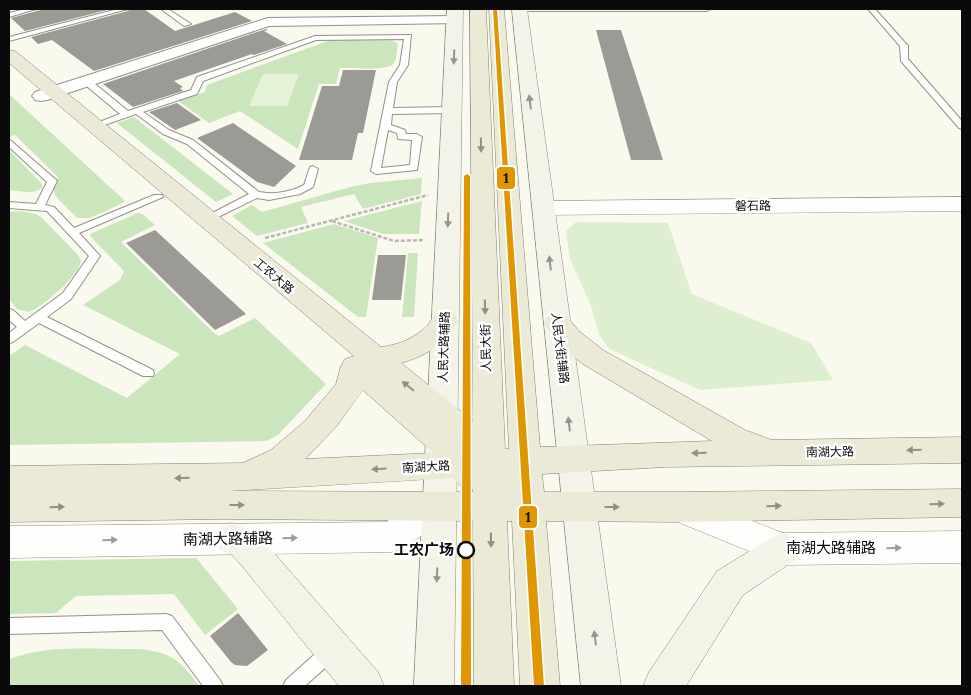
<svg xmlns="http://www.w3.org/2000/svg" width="971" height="695" font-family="Lora,'Noto Sans SC',serif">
<rect width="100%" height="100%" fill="#faf9ed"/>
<polygon fill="#ddefce" points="576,222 668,223 692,294 811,343 833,380 700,390 609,349 599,334 591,306 570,259 566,231"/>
<g fill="#cbe6bc">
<path d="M333,39C349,39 386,34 398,44C397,49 397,60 393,64C388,71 350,68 340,68L336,84H319L298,149L240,111L209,123L178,101L205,92L207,85Z"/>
<polygon points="9,94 125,201 123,203 90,218 77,218 58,199 53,190 58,177 15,135 9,137"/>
<polygon points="134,117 233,194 216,202 117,123"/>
<path d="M9,150L42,184V188C33,195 20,191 9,190Z"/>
<polygon points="422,178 421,194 363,209 354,194 301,207 308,223 257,236 232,216 252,205 262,212 350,187 370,183"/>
<polygon points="422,201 419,234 383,234 344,221"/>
<path d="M21,211L36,214L41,217L78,255L81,261C78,276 44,306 29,312L17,309L9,299V212Z"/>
<polygon points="138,213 142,214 155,225 121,242 213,332 219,336 255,318 326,384 278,435 266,441 9,445 9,356 25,345 127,398 180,354 83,305 120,280 124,271 90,236 90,234"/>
<polygon points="334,224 378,238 366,317 358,317 263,243"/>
<polygon points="408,253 418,253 414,317 402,317"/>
<polygon points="196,558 238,609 205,635 174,594 76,596 56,613 9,614 9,561"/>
<path d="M140,649C171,652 181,661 199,686H9V660C42,643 102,650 140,649Z"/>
</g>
<polygon fill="#e7f3d8" points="263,74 299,74 287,106 249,106"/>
<g fill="#9c9a94">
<polygon points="44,9 111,9 25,31 11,18"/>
<polygon points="130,9 144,9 175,31 235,12 252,21 94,71 52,40 38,44 31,37 128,11"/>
<polygon points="266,29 268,30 264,31 287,44 254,55 252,54 174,81 183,87 180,88 183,91 133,107 103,84"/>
<polygon points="596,30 621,30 663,160 631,160"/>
<polygon points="343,70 376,70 363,133 358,133 352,160 299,160 322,86 339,86"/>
<polygon points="177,103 201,120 175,130 149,112"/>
<polygon points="233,123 296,166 274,187 257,182 197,138"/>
<polygon points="155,230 246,314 215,330 126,243"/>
<polygon points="378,255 406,255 401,300 372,300"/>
<polygon points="238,613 268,650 247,666 235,665 231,662 210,636"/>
</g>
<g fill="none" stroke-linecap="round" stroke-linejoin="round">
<defs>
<g id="service">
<polygon points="26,9 36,9 9,17 9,13"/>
<polygon points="118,9 128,9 9,41 9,37"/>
<polygon points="161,9 168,9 191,24 184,26"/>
<polygon points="520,9 710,9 707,11 523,11"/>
<polygon points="868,9 875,9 908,46 908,59 962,121 962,129 959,128 901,61 900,46"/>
<path d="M411,35L408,65L397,82L393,108L452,107L456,110L452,113L392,114L391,125L405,130L406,134H417L422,137L417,170L376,174L371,171L389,82L400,65L404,39L316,40L203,81L197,94L143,112L169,130L193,140L259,192C273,195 291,192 304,185L310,167L313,166L318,169L313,187L300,194L269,200L257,198L210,221L206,222L201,219L249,194L187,144L163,134L136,114L93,129L89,126L120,114L83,83V79H89L128,111L191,90L197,77L315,36ZM388,130L397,133L398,139L412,140L410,165L381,168Z"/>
<polygon points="9,139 55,179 57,181 45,205 54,207 74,228 154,195 162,195 163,197 79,233 100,256 71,299 47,317 153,370 154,373 153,376 143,376 39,323 13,342 9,343 9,333 17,327 9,320 9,309 13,310 25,321 63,293 89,256 47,211 9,208 9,202 36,204 47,182 9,147"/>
<polygon points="166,614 172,616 220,680 223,686 203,686 162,630 9,634 9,618"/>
<polygon points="331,642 337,645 340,651 337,657 305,686 283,686 286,680 325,645"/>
</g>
<polygon id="minor" points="455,16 460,17 462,20 460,23 269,26 47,100 41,101 35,100 32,96 35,92 268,18"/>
<g id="tertiary">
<polygon points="962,197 962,211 543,215 535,213 532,208 535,203 543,201"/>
<polygon points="439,492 451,496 456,506 451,516 403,548 391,552 9,558 9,526 386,522 427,496"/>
<polygon points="680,493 783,533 962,531 962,563 783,565 668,518 663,508 668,498"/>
</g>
<g id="secondary">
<polygon points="447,9 463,9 454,686 414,686"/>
<polygon points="512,9 527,9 621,686 581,686"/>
<polygon points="232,523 256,533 267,545 378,672 384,686 339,686 243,567 232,555 220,550 215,539 220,528"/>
<polygon points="783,533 795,538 800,549 795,560 743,595 686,686 643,686 649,672 717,571 771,538"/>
</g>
<path id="primary" d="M470,9H486L505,449H509L489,9H504L540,447L712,441L583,364L560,346L544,323L548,316L557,314L566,316L580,332L603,350L745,430L772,440L962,437V463L665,467L542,474L544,492H678L962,489V517L678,522L546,521L560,686H520L512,521H507L514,686H474L473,521L222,519L9,522V466L243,463L271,450L305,421L336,384L341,366L345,359L354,356L9,63V50L15,51L381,347C399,345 415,338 428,325C430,322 432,318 435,315C441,311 448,313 454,314L458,321C444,344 427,356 401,363L473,421ZM363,390L430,450L433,453L305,459L336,427ZM453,478C458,484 465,491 473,489V492L228,491Z"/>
</defs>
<use href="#service" stroke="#92928c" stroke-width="2"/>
<use href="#minor" stroke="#92928c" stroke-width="2"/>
<use href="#tertiary" stroke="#92928c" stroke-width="1"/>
<use href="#secondary" stroke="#898883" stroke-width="1"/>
<use href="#primary" stroke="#7f7f7a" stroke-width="1"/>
<g stroke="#b7b7b5" stroke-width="2.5" stroke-dasharray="4 2" stroke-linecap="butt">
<polyline points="332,221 394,241 425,240"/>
<polyline points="265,238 428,195"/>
</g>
<use href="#service" fill="#fefefc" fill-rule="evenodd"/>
<use href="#minor" fill="#fefefc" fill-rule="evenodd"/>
<use href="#tertiary" fill="#fefefc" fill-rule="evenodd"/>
<use href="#secondary" fill="#f3f4e7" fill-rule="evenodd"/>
<use href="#primary" fill="#ebead7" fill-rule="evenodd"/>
<defs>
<g id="metro-1">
<polygon points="493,9 497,9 544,686 534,686"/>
<polygon points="467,174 470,176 471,686 461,686 464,176"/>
</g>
</defs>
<use href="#metro-1" stroke="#fff" stroke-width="3"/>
<use href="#metro-1" fill="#df9601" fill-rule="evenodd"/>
</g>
<defs><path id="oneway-solid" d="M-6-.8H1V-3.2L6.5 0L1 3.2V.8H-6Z" transform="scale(1.25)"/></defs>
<g fill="#96968f">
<use href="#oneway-solid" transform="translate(454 57) rotate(92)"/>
<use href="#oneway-solid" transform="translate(530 102) rotate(-97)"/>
<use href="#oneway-solid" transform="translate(448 220) rotate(92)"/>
<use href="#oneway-solid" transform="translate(550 263) rotate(-97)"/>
<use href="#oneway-solid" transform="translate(569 424) rotate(-97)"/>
<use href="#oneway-solid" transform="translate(437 575) rotate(92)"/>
<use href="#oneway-solid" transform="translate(595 638) rotate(-97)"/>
</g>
<g fill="#919085">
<use href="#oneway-solid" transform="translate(481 145) rotate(89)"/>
<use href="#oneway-solid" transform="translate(485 307) rotate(89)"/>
<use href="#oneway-solid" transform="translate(408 386) rotate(-141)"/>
<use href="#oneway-solid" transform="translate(914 450) rotate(179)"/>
<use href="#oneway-solid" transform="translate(699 453) rotate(179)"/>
<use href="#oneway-solid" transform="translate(379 469) rotate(177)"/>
<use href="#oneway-solid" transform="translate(182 478) rotate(179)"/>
<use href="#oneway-solid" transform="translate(937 504) rotate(-1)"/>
<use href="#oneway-solid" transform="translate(237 505)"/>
<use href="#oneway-solid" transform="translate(774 506) rotate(-1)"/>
<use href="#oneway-solid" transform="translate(57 507) rotate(-1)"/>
<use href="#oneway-solid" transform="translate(612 507)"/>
<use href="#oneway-solid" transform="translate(491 540) rotate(89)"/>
</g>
<g fill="#9c9c9b">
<use href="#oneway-solid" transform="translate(290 538) rotate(-1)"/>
<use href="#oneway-solid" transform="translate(110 540) rotate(-1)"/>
<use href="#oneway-solid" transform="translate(894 548) rotate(-1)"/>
</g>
<circle fill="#fff" stroke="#0a0a0a" stroke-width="2.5" cx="466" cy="550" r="8"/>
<g text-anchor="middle" stroke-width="5" stroke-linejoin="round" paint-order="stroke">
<g font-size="12" fill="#0a0a0a" stroke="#fff">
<text transform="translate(753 206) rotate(-1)" y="4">磐石路</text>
<text transform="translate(274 276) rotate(40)" y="4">工农大路</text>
<text transform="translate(444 347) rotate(-88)" y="4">人民大路辅路</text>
<text transform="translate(486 348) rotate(-91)" y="4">人民大街</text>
<text transform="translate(560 348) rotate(83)" y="4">人民大街辅路</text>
<text transform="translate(830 452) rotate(-1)" y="4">南湖大路</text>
<text transform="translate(426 467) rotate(-3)" y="4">南湖大路</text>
</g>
<g font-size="15" fill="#0a0a0a" stroke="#fff">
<text transform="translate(228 539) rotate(-1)" y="5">南湖大路辅路</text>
<text x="831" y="553">南湖大路辅路</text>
</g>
<g font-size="15" font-weight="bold" fill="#0a0a0a" stroke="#fff" text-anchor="end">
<text x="454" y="555">工农广场</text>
</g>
</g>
<g stroke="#fff" stroke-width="2">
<rect x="496" y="166" width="20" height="24" rx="5" fill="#df9601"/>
<rect x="518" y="505" width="20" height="24" rx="5" fill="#df9601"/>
</g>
<g font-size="14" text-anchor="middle" font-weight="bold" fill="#111">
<text x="506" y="183">1</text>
<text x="528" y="522">1</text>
</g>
<rect width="971" height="695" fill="none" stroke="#0a0a0a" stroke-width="20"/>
</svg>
